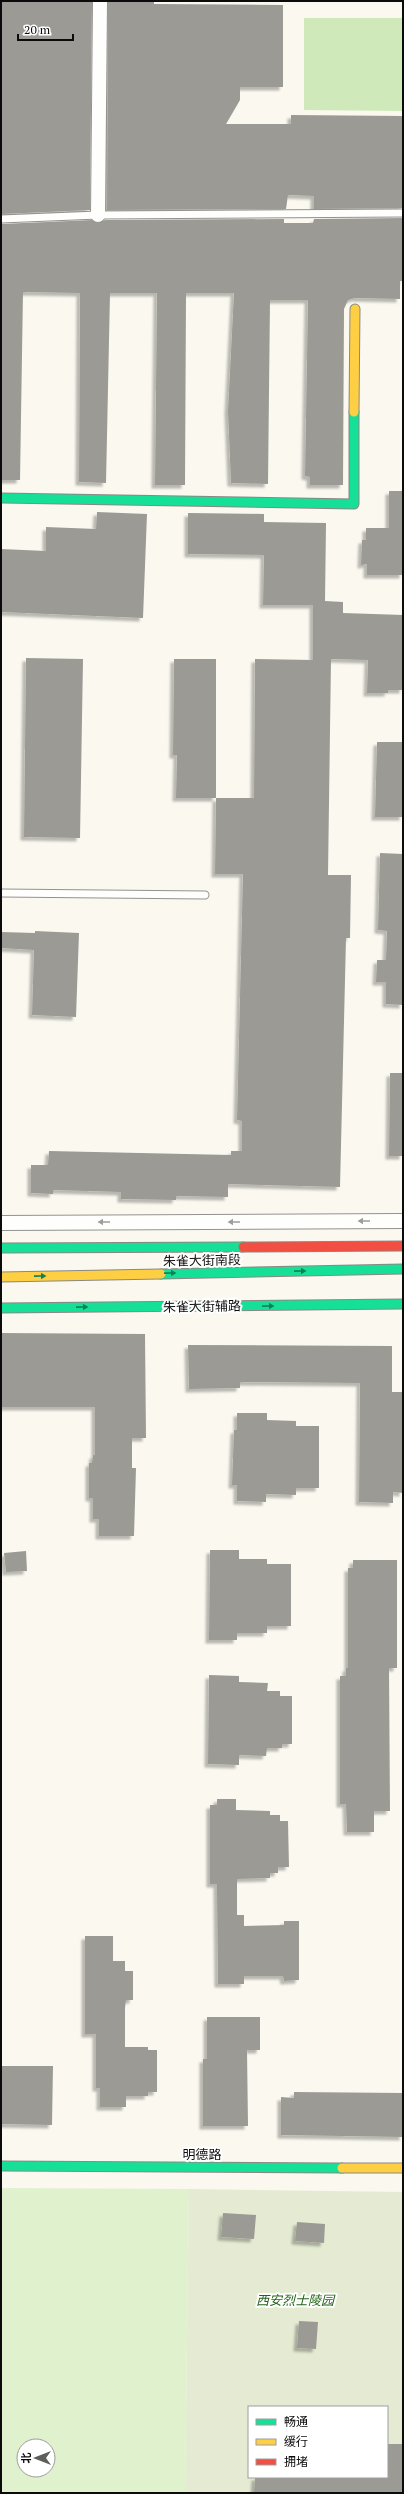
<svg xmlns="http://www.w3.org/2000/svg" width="404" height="2494" font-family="'PT Serif','Noto Sans SC',serif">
<defs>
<filter id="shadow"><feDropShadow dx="-3.5" dy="3.5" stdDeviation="1" flood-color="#0004"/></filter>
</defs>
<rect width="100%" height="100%" fill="#faf8ef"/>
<path fill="#e0f1cd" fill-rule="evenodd" d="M1,2188L189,2189L185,2493H1ZM24,2446H48V2470H24Z"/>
<polygon fill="#d0e9bb" points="304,18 403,18 403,111 304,110"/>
<path fill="#e4ebd2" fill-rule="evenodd" d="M189,2189L403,2192V2493H185ZM249,2407H387V2477H249Z"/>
<g fill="#9c9a95" filter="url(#shadow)">
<polygon points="1,1 92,1 90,210 1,214"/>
<polygon points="108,1 154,1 154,4 283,5 283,87 240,87 240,100 226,124 291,124 291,115 403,116 403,208 314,209 314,196 288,195 286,209 107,210"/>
<polygon points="403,218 403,281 400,281 400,299 355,298 348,300 344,309 343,485 310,485 310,477 305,476 308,300 270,300 268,484 231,483 228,411 234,293 186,293 185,485 155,485 157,293 110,293 106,483 79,482 80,293 23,292 20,480 1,480 1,224 92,220 98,223 105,220 284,219 284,223 313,223 314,219"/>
<polygon points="389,491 403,491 403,575 367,575 367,564 361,565 362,540 366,540 366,528 389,528"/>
<polygon points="97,512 147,514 143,618 1,612 1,549 46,551 46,527 96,529"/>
<polygon points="188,513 264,514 264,522 326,523 325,601 343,602 343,613 403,615 403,690 388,690 388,693 367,693 368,660 331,659 328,875 351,875 350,938 346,938 340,1187 228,1184 228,1197 176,1196 176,1200 121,1199 121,1192 53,1190 53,1194 31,1193 31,1165 48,1165 49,1151 231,1155 231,1151 242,1151 242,1121 237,1120 243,874 215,874 216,798 254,798 255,659 313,660 313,605 263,605 264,555 188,554"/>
<polygon points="26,658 83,659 80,838 24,837"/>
<polygon points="174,659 216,659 216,798 176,798 177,755 173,755"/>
<polygon points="377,742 403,742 403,817 375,817"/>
<polygon points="380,853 403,854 403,1005 386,1004 386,982 376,982 377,960 386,960 387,931 378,930"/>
<polygon points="35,931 79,933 76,1017 32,1015 34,950 1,948 1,932 35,933"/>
<polygon points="390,1073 403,1073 403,1156 389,1156"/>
<polygon points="1,1333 145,1334 146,1438 132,1438 132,1468 136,1468 134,1536 99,1536 99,1519 93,1519 93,1498 89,1498 89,1463 92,1463 93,1455 95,1455 95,1407 1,1407"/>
<polygon points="188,1345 392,1346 392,1392 403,1392 403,1493 393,1492 393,1503 359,1502 360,1383 240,1382 240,1388 189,1389"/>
<polygon points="237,1413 267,1413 267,1420 296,1421 296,1426 319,1426 319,1488 296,1488 296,1495 266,1494 266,1502 237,1501 237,1485 232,1485 234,1430 237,1430"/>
<polygon points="210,1550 239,1550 239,1559 267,1559 267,1564 291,1564 291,1626 267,1626 267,1633 237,1633 237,1640 209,1640"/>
<polygon points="26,1551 27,1571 6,1572 4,1553"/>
<polygon points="353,1560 397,1560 397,1668 389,1668 390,1811 374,1811 374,1832 347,1832 346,1804 340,1804 340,1676 346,1676 346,1668 348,1668 348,1568 353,1568"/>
<polygon points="209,1675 239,1676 239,1682 268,1683 267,1691 280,1691 280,1696 292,1696 292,1744 282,1744 282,1748 267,1748 266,1756 239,1755 239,1765 208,1764"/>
<polygon points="217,1799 236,1799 236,1810 270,1811 270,1815 280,1815 280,1821 288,1821 289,1867 278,1867 278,1873 270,1873 270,1878 237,1879 237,1915 244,1915 244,1926 284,1925 284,1921 299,1921 299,1980 284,1981 283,1976 244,1976 244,1984 218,1984 217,1889 217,1884 210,1884 210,1805 217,1805"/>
<polygon points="85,1936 113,1936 113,1961 125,1961 125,1971 133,1971 133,2000 126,2000 125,2008 125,2047 148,2047 148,2050 157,2050 157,2092 148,2092 148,2096 126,2096 126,2107 100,2107 100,2088 96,2088 96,2034 85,2034"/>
<polygon points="207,2017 260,2017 260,2050 247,2050 248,2126 203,2126 203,2059 207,2059"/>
<polygon points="1,2066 53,2066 52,2125 1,2124"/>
<polygon points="294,2092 403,2093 403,2137 281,2135 281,2097 294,2098"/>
<polygon points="223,2213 256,2215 254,2239 221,2237"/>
<polygon points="297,2222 325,2224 324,2243 295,2241"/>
<polygon points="299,2321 318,2322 316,2349 297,2348"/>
<polygon points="387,2444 403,2444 403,2493 254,2493 255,2477 387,2477"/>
</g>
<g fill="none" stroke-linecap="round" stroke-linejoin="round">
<defs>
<g id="lane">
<polyline points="1,219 98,215 403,213"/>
<polyline points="1,893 205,895"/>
</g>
<g id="street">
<polyline points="98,215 100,1"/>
<polyline points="1,1223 403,1221"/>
</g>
<g id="fast">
<polyline points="1,498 354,504 354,412"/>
<polyline points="1,1248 243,1247"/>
<polyline points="161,1274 403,1269"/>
<polyline points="1,1308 403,1304"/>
<polyline points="1,2166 342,2168"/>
</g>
<g id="slow">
<polyline points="354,412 355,309"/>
<polyline points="1,1277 161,1274"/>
<polyline points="342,2168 403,2168"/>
</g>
<polyline id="jam" points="243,1247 403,1246"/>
</defs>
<use href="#lane" stroke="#93928e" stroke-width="9"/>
<use href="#street" stroke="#93928e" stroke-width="16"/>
<use href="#fast" stroke="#898884" stroke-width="11"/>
<use href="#slow" stroke="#898884" stroke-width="11"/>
<use href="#jam" stroke="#898884" stroke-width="11"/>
<use href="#lane" stroke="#fefefd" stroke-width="7"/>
<use href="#street" stroke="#fefefd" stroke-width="14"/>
<use href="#fast" stroke="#16e098" stroke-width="9"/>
<use href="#slow" stroke="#ffcf43" stroke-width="9"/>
<use href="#jam" stroke="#f24e42" stroke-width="9"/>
</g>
<defs><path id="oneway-solid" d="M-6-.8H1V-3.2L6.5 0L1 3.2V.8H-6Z"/></defs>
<g fill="#9d9d9c">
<use href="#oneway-solid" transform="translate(364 1221) rotate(180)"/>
<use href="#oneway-solid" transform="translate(104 1222) rotate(180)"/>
<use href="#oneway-solid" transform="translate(234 1222) rotate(180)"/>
</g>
<g fill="#118059">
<use href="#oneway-solid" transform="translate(300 1271) rotate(-1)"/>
<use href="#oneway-solid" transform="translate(170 1273) rotate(-1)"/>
<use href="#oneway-solid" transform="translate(40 1276) rotate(-1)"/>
<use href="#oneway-solid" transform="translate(268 1306) rotate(-1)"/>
<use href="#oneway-solid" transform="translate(82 1307) rotate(-1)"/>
</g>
<g text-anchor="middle" stroke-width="4" stroke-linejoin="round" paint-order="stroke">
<g font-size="13" fill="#0b0b0b" stroke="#fff">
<text transform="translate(202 1260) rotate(-1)" y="5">朱雀大街南段</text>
<text transform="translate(202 1306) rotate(-1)" y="5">朱雀大街辅路</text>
<text x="202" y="2159">明德路</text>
</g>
<g font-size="13" font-style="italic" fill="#246519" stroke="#fff">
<text x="295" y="2305">西安烈士陵园</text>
</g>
</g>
<rect width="404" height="2494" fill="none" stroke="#0b0b0b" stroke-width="4"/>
<rect x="248" y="2406" width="140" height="72" fill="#ffffff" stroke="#9d9d9d"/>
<rect x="256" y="2419" width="20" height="6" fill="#16e098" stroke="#9d9d9d"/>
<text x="284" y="2426" font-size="12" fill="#0b0b0b">畅通</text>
<rect x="256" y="2439" width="20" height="6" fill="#ffcf43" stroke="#9d9d9d"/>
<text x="284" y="2446" font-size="12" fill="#0b0b0b">缓行</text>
<rect x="256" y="2459" width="20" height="6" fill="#f24e42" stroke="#9d9d9d"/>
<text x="284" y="2466" font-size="12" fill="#0b0b0b">拥堵</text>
<g transform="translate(36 2458) rotate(270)"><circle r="19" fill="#ffffff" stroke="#9d9d9d"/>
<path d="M0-3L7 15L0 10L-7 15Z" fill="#5f5e5b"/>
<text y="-6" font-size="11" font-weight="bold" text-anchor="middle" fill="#0b0b0b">北</text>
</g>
<path d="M18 34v6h55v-6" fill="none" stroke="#0b0b0b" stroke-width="2"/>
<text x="24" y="34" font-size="12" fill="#0b0b0b" stroke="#ffffff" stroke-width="3" paint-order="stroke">20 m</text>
</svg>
